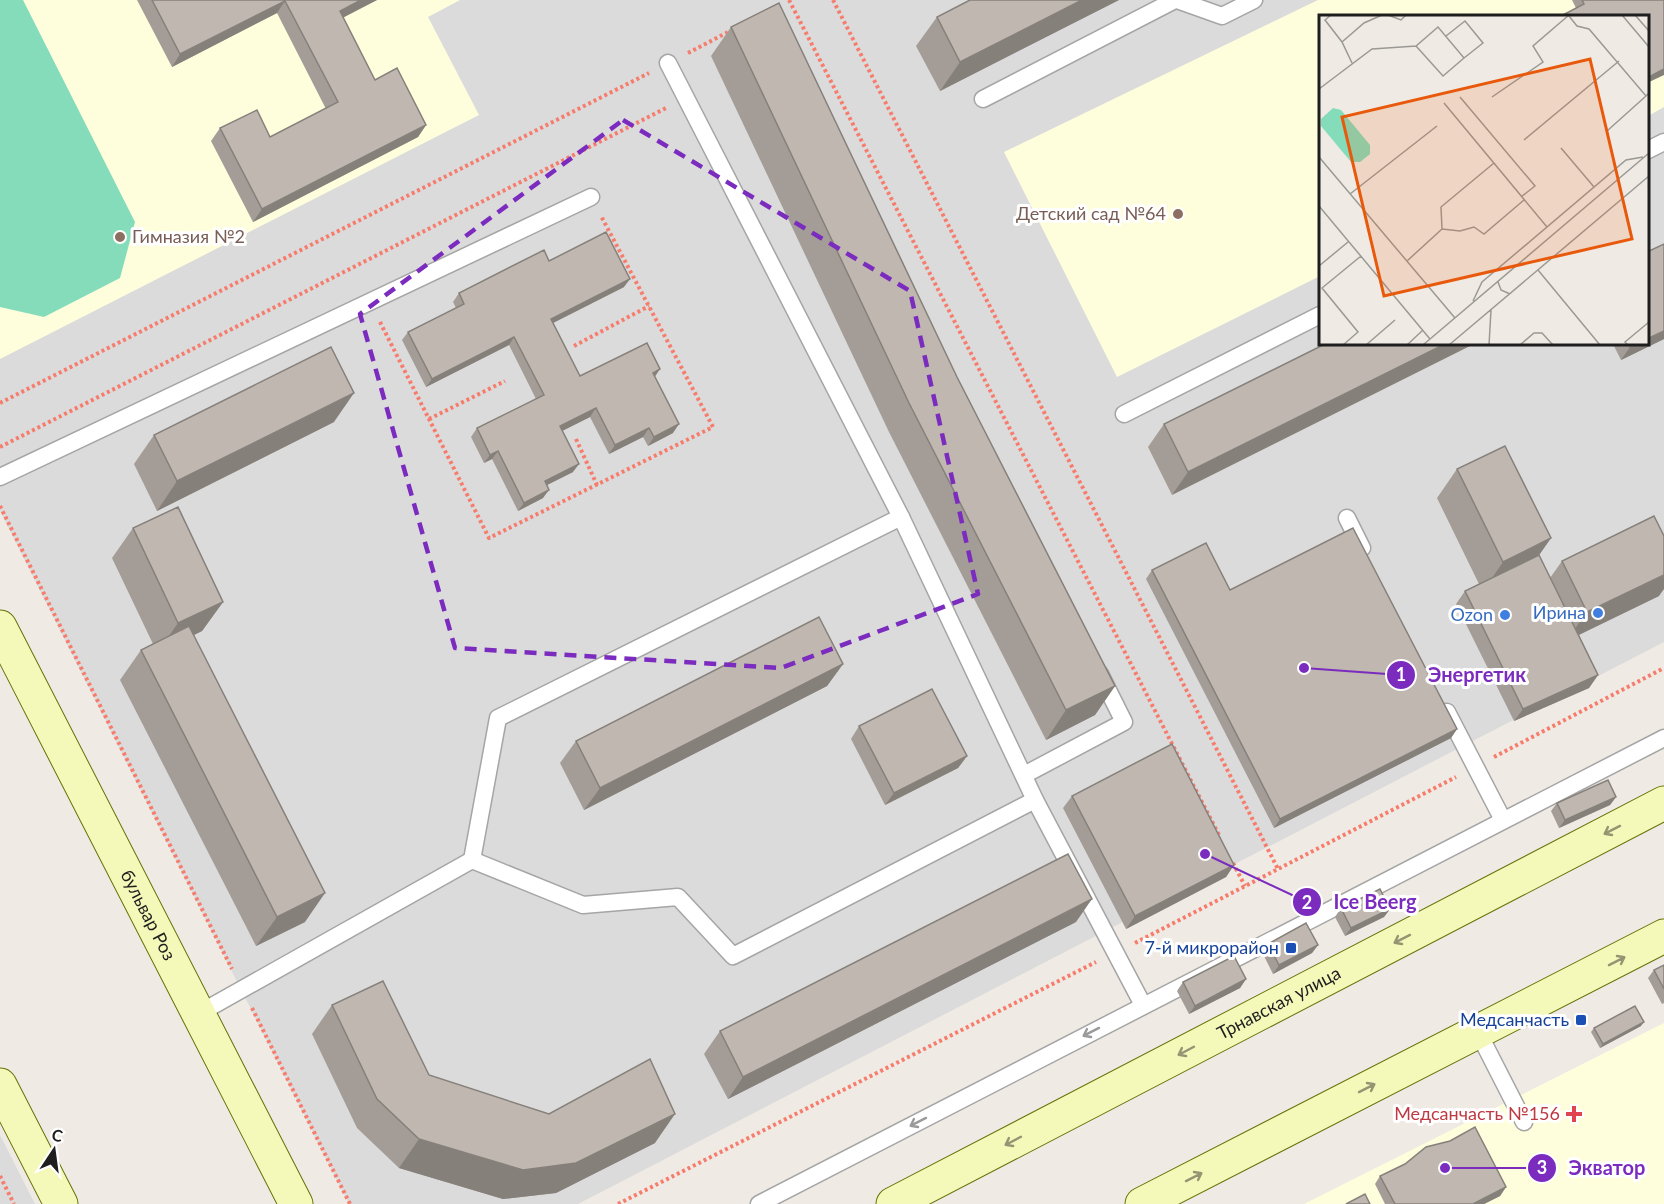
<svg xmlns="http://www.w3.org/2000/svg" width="1664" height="1204" font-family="Lato,sans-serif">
<rect width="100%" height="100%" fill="#efebe4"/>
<g fill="#dcdbdb" fill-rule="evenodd">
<path d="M0,0H1664V642L578,1204H349L0,511ZM1320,16H1648V344H1320Z"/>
<polygon points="0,1135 35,1204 0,1204"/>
</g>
<g fill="#fefedd">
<polygon points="0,0 460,0 428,17 479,115 0,359"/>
<polygon points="1318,0 1664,0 1664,107 1648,116 1648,16 1320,16 1320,276 1117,377 1004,152"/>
<polygon points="1664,1023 1664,1204 1304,1204"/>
</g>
<polygon fill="#84dcbb" points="0,0 23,0 135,222 120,278 44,317 0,307"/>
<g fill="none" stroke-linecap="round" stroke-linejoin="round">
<defs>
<g id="lane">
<polyline points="1177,0 1222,16 1254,0"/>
<polyline points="668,63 901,517 1035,800 1143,1005"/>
<polyline points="983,99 1175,0"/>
<polyline points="1648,150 1664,142"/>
<polyline points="1124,414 1320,315"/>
<polyline points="0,477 591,197"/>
<polyline points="1347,518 1362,548"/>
<polyline points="1447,712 1503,820"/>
<polyline points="1024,775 1124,722 1100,674"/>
<polyline points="472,860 498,718 901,517"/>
<polyline points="198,1014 472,860 583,905 678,897 733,956 1035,800"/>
<polyline points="1478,1032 1524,1122"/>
<polyline points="759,1204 1664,738"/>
</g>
<g id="secondary">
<path id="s1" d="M0,627L296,1204"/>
<polyline points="0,1085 61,1204"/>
<path id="s2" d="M893,1204L1664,803"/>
<polyline points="1142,1204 1664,936"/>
</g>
</defs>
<use href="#lane" stroke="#a5a5a5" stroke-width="19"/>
<use href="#secondary" stroke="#657208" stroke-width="35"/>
<g stroke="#f67d6d" stroke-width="4" stroke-dasharray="3 3" stroke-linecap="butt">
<polyline points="789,0 1219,835"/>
<polyline points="833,0 1278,869"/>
<polyline points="688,53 732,30"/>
<polyline points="380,322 489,538 713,427 601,216"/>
<polyline points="574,346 649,306"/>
<polyline points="0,403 649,73"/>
<polyline points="429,419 505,381"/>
<polyline points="576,439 597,485"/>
<polyline points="0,447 668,107"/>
<polyline points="0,506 232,969"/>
<polyline points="1494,757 1664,668"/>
<polyline points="1233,863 1245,886"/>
<polyline points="1135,943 1456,777"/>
<polyline points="252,1008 350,1204"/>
<polyline points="0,1176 14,1204"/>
<polyline points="618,1204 1096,962"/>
</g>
<use href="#lane" stroke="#fff" stroke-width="16"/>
<use href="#secondary" stroke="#f4f8b9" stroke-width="33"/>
</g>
<g fill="#a49d97">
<polygon points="137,0 377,0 343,17 375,80 426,125 418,137 253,222 211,141 220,128 270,137 326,109 277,13 172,67"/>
<polygon points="970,0 1119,0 940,91 916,46 937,17"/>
<polygon points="1572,0 1664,0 1576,8"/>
<polygon points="731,27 957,377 1115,686 1095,715 1046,740 889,432 711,56"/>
<polygon points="1664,244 1664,339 1621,360 1613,344 1647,344"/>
<polygon points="549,261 624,287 553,323 580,376 655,377 673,433 648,446 643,437 609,454 590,417 562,431 573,472 547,485 543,498 518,511 492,459 484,463 471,437 477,428 536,399 509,345 426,387 402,340 408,332 456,308 453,302 459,293"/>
<polygon points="1325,344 1172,495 1148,447 1164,424"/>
<polygon points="334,422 157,511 134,464 154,435"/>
<polygon points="1457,469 1551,538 1539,555 1550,578 1562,561 1659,596 1579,635 1598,675 1589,688 1514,721 1456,604 1465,591 1479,584 1437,498"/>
<polygon points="133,528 223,602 202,631 194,635 305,922 256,946 120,680 141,650 153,644 112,558"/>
<polygon points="1152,570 1230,590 1457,729 1451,738 1274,828 1146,579"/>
<polygon points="843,664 827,686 584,810 560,763 576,741"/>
<polygon points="859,726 967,756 958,768 885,805 851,739"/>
<polygon points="1072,796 1234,865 1226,877 1126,929 1063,808"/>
<polygon points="1616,797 1610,805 1559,828 1551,811 1557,803"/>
<polygon points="1341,908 1390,909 1384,917 1345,936 1335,917"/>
<polygon points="1076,922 728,1099 704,1054 720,1031"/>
<polygon points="1268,944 1318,945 1312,953 1273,974 1262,952"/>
<polygon points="1664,965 1664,1003 1662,1004 1648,978 1654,970"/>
<polygon points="1246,979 1240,988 1189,1014 1177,991 1183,982"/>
<polygon points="332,1005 429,1075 549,1114 655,1143 556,1193 503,1199 399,1168 357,1128 312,1034"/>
<polygon points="1641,1026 1600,1048 1591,1032 1594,1028"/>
<polygon points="1380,1176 1506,1187 1500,1196 1484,1204 1385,1204 1375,1184"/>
</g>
<g fill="#86807b">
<polygon points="361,0 377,0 331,24 340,11"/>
<polygon points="1082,0 1119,0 940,91 960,62"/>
<polygon points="285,1 277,13 172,67 180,54"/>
<polygon points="1664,69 1664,75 1647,83 1647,78"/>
<polygon points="426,125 418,137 253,222 262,209"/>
<polygon points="630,279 624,287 545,327 551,319"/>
<polygon points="1664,331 1664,339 1621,360 1630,347 1638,344 1647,344 1647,339"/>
<polygon points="514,337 509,345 426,387 432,379"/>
<polygon points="1445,344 1474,344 1172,495 1188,472"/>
<polygon points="660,369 654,378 653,373"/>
<polygon points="354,393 334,422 157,511 177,481"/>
<polygon points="596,408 590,417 554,435 560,426"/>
<polygon points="679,424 673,433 648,446 654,437"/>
<polygon points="649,428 643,437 609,454 615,445"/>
<polygon points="498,451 492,459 484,463 490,455"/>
<polygon points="579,464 573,472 539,489 545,481"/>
<polygon points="549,490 543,498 518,511 524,503"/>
<polygon points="1551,538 1530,568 1483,591 1503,562"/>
<polygon points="1664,575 1664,589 1659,596 1566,641 1587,612"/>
<polygon points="223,602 202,631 157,653 178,623"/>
<polygon points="843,664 827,686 584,810 600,788"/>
<polygon points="1598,675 1589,688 1514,721 1523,709"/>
<polygon points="1115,686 1095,715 1046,740 1066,710"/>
<polygon points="1457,729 1451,738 1274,828 1280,819"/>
<polygon points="967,756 958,768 885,805 894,793"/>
<polygon points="1616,797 1610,805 1559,828 1565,820"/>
<polygon points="1234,865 1226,877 1126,929 1135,916"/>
<polygon points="325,893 305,922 256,946 277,917"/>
<polygon points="1092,899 1076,922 728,1099 743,1077"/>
<polygon points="1390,909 1384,917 1345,936 1351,928"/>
<polygon points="1318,945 1312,953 1273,974 1279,965"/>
<polygon points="1246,979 1240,988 1189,1014 1195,1006"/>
<polygon points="1644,1022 1641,1026 1600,1048 1603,1044"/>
<polygon points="675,1114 655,1143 556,1193 503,1199 399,1168 419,1139"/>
<polygon points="1506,1187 1500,1196 1484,1204 1473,1204"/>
</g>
<g fill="#bfb7b0" stroke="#86807b" stroke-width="1.5">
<polygon points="152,0 361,0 340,11 375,80 397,68 426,125 262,209 220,128 257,110 270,137 338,102 285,1 180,54"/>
<polygon points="970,0 1082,0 960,62 937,17"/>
<polygon points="1582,0 1664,0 1664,69 1647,78 1647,16 1561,16 1584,4"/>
<polygon points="779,3 957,377 1115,686 1066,710 909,403 731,27"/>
<polygon points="606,232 630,279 551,319 580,376 647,343 660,369 653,373 679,424 654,437 649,428 615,445 596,408 560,426 579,464 545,481 549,490 524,503 498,451 490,455 477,428 544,395 514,337 432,379 408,332 464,304 459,293 544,250 549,261"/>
<polygon points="1664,244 1664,331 1647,339 1647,252"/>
<polygon points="1325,344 1445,344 1188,472 1164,424"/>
<polygon points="1628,344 1638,344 1630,347"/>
<polygon points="331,347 354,393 177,481 154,435"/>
<polygon points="1505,446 1551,538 1503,562 1457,469"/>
<polygon points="178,507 223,602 178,623 133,528"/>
<polygon points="1654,516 1664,536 1664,575 1587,612 1562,561"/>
<polygon points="1353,528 1457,729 1280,819 1152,570 1206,543 1230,590"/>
<polygon points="1539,555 1598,675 1523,709 1465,591"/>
<polygon points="819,617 843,664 600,788 576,741"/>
<polygon points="189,626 325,893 277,917 141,650"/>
<polygon points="932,689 967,756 894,793 859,726"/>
<polygon points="1172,744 1234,865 1135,916 1072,796"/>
<polygon points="1608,780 1616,797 1565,820 1557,803"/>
<polygon points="1068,854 1092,899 743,1077 720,1031"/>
<polygon points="1380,889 1390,909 1351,928 1341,908"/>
<polygon points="1306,923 1318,945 1279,965 1268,944"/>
<polygon points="1234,956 1246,979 1195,1006 1183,982"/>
<polygon points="1664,965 1664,989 1654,970"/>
<polygon points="383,981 429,1075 549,1114 650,1059 675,1114 576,1163 523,1170 419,1139 377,1099 332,1005"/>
<polygon points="1635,1006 1644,1022 1603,1044 1594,1028"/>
<polygon points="1475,1127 1506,1187 1473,1204 1395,1204 1380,1176 1405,1164 1426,1147 1450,1141"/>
<polygon points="1365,1194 1370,1204 1346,1204"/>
</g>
<defs><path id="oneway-shaft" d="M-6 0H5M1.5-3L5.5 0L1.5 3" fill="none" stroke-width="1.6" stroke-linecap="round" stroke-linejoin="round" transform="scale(1.5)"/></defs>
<g stroke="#949673">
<use href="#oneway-shaft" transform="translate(1612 830) rotate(153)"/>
<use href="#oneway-shaft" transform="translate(1402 939) rotate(153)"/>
<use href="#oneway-shaft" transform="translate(1617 961) rotate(-27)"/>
<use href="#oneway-shaft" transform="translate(1186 1051) rotate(152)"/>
<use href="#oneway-shaft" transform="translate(1367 1088) rotate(-27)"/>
<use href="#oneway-shaft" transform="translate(1013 1141) rotate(152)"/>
<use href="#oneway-shaft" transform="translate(1194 1177) rotate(-27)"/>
</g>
<g stroke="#9a9a9a">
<use href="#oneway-shaft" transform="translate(1091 1032) rotate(153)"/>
<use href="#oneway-shaft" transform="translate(918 1122) rotate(153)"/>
</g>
<path fill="none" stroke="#7b2cbf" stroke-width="4.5" stroke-dasharray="12 8" stroke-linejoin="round" d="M623,120L910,291L978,594L781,668L455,648L360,314Z"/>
<g fill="#8d6e63" stroke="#fff" stroke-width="2">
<circle cx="1178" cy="214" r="6"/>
<circle cx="120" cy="237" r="6"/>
</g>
<g fill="#3f7fe0" stroke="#fff" stroke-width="2">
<circle cx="1598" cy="613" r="6"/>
<circle cx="1505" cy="615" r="6"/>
</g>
<g fill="#1a4fb4" stroke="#fff" stroke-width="2">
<rect x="1285" y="942" width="12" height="12" rx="3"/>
<rect x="1575" y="1014" width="12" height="12" rx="3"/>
</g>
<path fill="#e0444e" stroke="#fff" stroke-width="2" d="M1571 1105h6v6h6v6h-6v6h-6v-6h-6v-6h6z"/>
<g text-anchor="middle" stroke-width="6" stroke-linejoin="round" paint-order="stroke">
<g font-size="18" fill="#785e54" stroke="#fff" text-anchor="end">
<text x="1166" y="220">Детский сад №64</text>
<text x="132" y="243" text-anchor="start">Гимназия №2</text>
</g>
<g font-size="18" fill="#366cbe" stroke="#fff" text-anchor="end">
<text x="1586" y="619">Ирина</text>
<text x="1493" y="621">Ozon</text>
</g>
<g font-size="18" fill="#1e1e1e" stroke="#fff">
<text dy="6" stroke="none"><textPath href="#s1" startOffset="324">бульвар Роз</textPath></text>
<text dy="6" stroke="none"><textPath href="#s2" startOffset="435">Трнавская улица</textPath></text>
</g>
<g font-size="18" fill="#164399" stroke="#fff" text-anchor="end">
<text x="1279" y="954">7-й микрорайон</text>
<text x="1569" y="1026">Медсанчасть</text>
</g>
<g font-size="18" fill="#be3a42" stroke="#fff" text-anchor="end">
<text x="1560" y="1120">Медсанчасть №156</text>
</g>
</g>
<g transform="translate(1319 15)">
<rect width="330" height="330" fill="#efebe4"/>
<path d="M14,93L22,95L51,130V139L41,147H32L2,111V104Z" fill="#84dcbb"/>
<path fill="none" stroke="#9b9995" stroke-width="1.5" d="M12,0L6,5L23,27L33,48M69,0L82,5L87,0M303,0L330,32M316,0L330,16M250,1L258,11L270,14L327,81L330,78M23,27L45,8L63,0M97,31L124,61L145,43M0,74L53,34L97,31L119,12L145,43L164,28L146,6L127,21M141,82L216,171L202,182M173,82L224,47L214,31L250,0M125,88L228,212M288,116L327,81M205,125L300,46M242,133L275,172M0,142L136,303M31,179L118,111M0,191L111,324M123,214L122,192L175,148M88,246L123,214L141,216L155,212L165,219L205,185M0,251L29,227M219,255L281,330M179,267L182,275L191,279M154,286L163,267L307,145L324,142M24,330L39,317L3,273L42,241M47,330L76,305M88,330L104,315M104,330L330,138M130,330L330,161M170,330L172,295M201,330L215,318H223L234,330M309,330L306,327L330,307"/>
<path fill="#e8590c" fill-opacity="0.15" stroke="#e8590c" stroke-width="3" d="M271,44L313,224L65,281L23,102Z"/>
<rect width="330" height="330" fill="none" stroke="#1e1e1e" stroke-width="3"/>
</g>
<path fill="none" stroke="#7b2cbf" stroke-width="2" d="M1304 668L1401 675M1205 854L1307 902M1445 1168L1542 1168"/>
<g fill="#7b2cbf" stroke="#fff" stroke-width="2">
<circle cx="1304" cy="668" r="6"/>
<circle cx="1205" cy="854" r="6"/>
<circle cx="1445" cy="1168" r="6"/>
<circle cx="1401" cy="675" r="15"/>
<circle cx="1307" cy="902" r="15"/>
<circle cx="1542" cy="1168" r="15"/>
</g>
<g font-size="18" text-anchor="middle" font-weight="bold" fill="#fff">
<text x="1401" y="681">1</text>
<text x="1307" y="909">2</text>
<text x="1542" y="1174">3</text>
</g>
<g font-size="20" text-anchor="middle" font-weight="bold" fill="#7b2cbf" stroke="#fff" stroke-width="6" stroke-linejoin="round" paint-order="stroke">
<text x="1477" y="682">Энергетик</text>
<text x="1375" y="909">Ice Beerg</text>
<text x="1607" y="1175">Экватор</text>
</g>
<g transform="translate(54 1150) rotate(13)" stroke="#ffffff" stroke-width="4.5" paint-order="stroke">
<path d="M0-4.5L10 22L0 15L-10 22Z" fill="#1e1e1e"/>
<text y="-9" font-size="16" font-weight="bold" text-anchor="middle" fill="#1e1e1e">С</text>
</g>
</svg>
